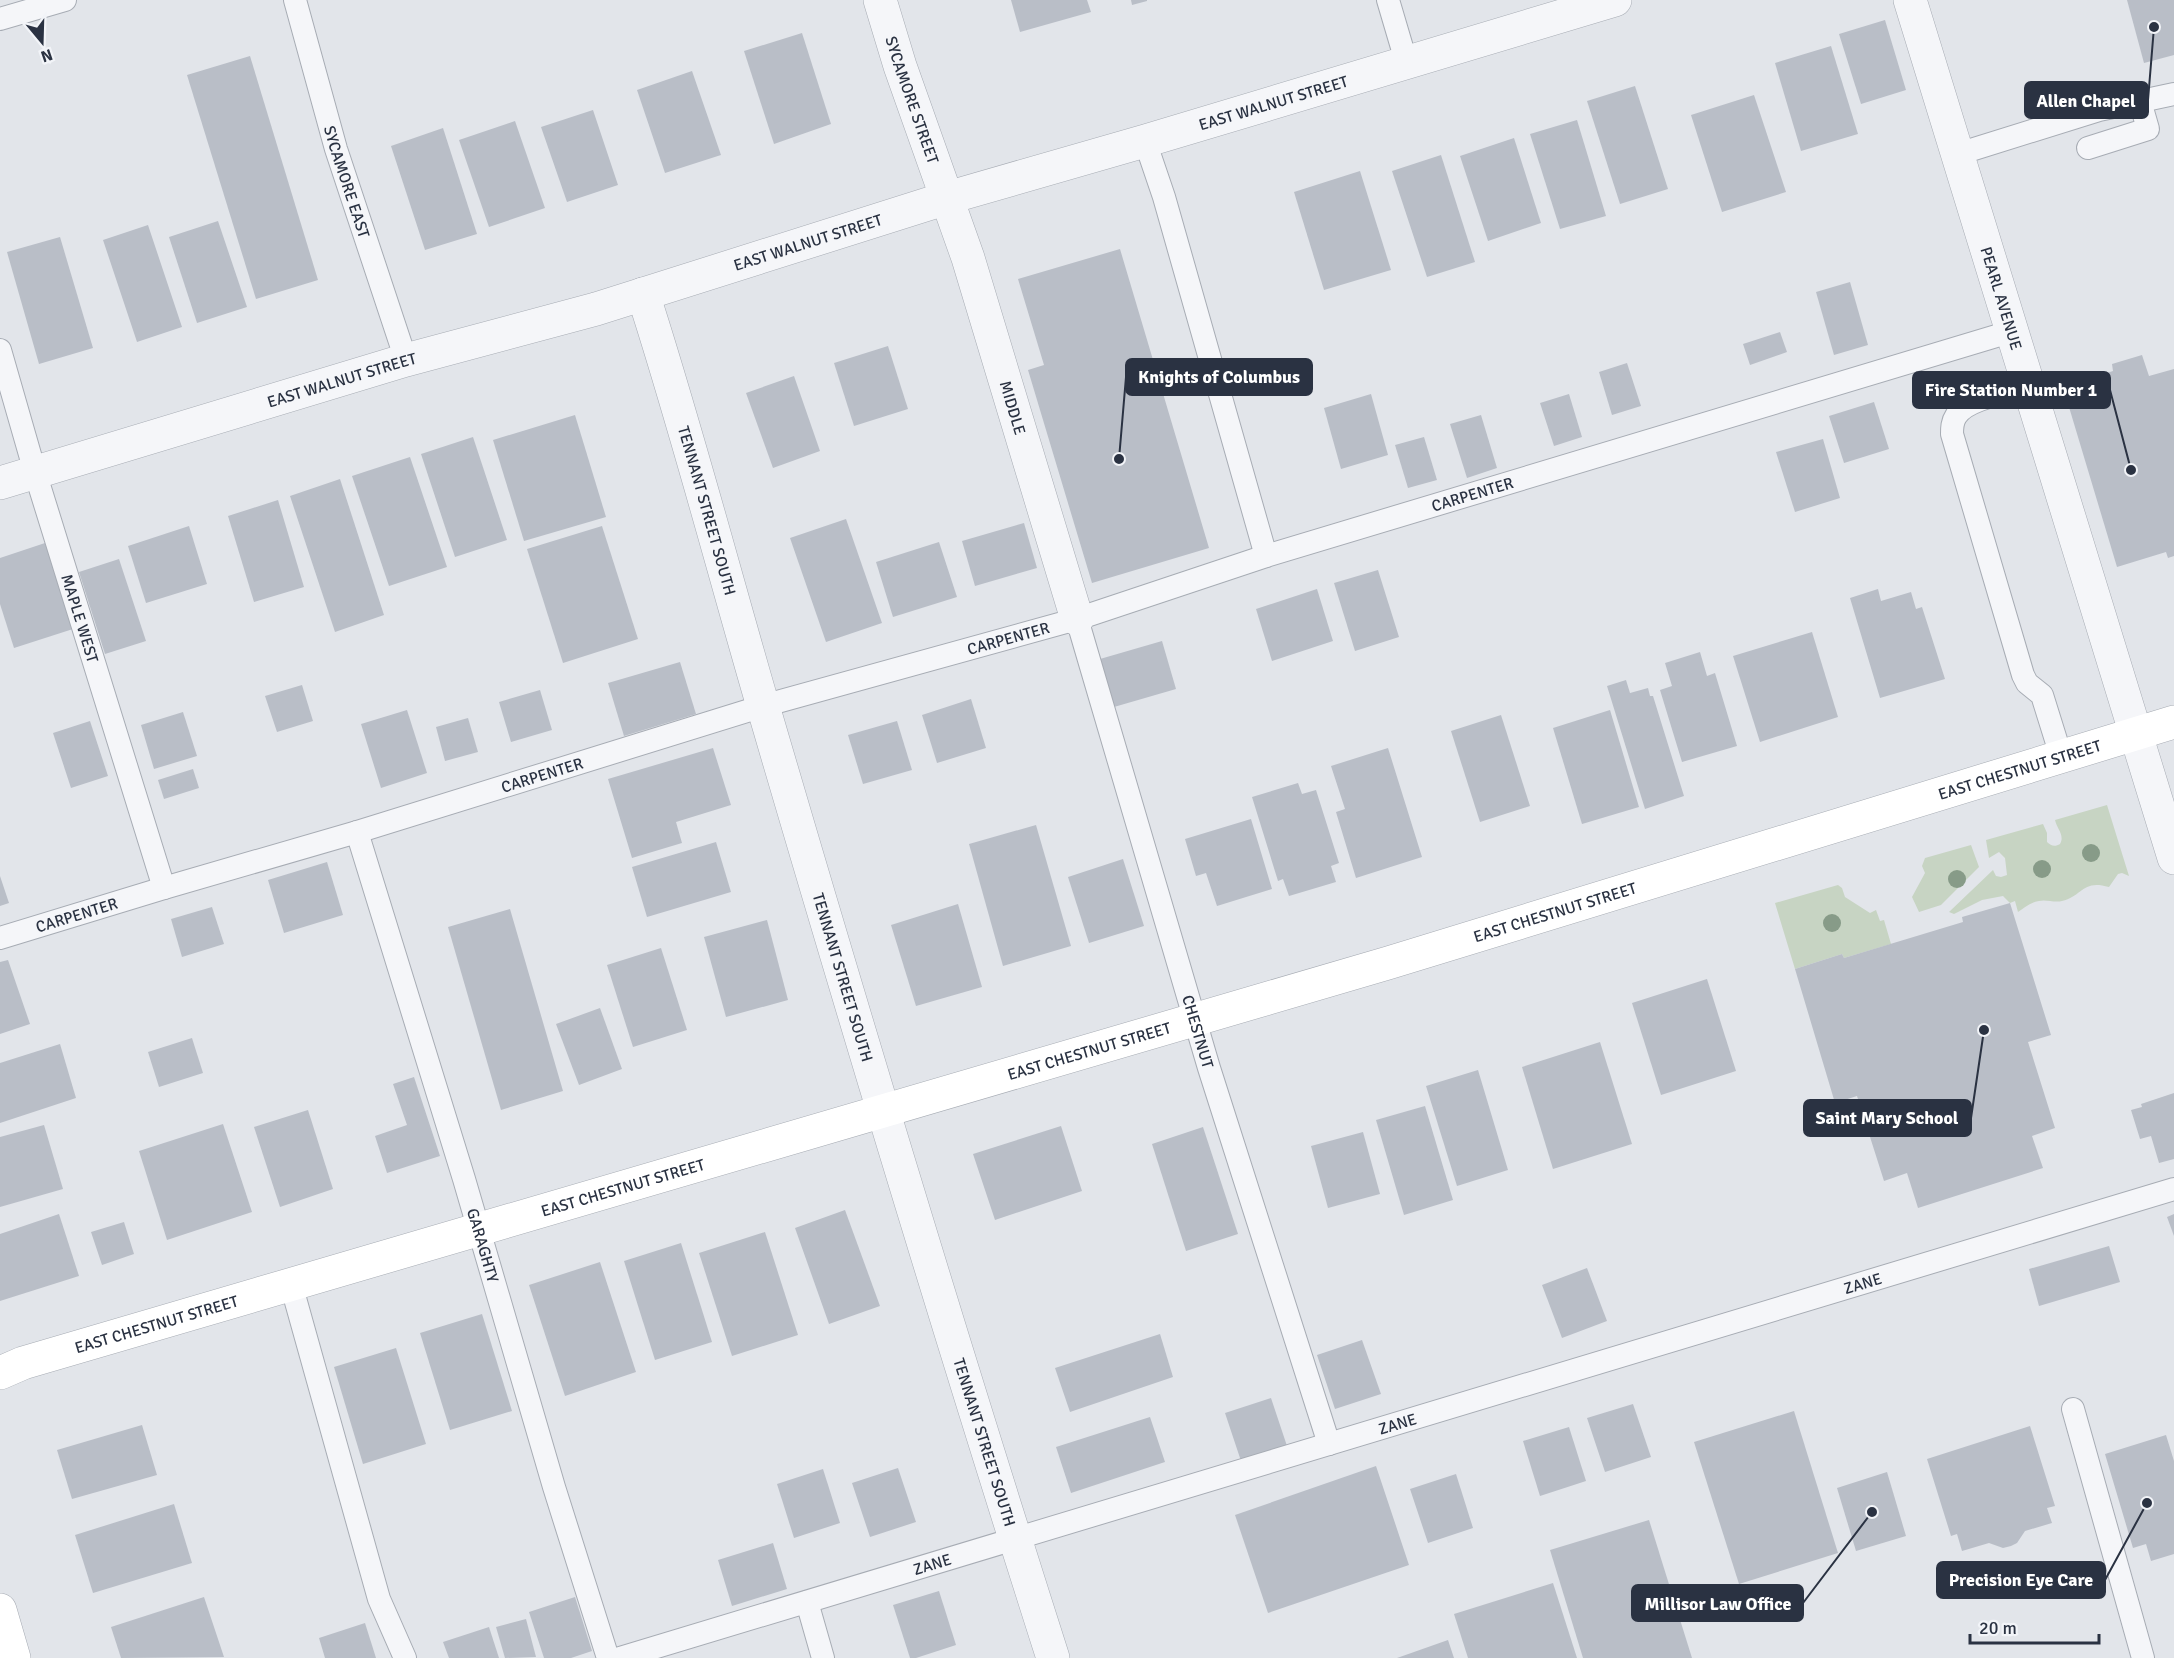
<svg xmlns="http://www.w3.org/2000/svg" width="2174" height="1658" font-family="Signika,sans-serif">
<rect width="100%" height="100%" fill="#e2e5ea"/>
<g fill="#c7d4c3">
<path d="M2107,805L2129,876L2122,873L2118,874L2109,887C2082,879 2083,896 2062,901C2054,903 2046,899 2039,901C2031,902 2024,908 2018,912L2015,901L2010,903L2003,896L1982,900L1954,914L1949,912L1993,870L1996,876L2001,877L2007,875L2005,858L1999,852L1989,858L1986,840L2043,824L2047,833V842C2051,846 2055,847 2060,844C2065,835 2057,829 2055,820Z"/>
<polygon points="1971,845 1979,867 1941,905 1919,912 1912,897 1925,873 1922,866 1925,858"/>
<polygon points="1838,885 1842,888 1845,897 1870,913 1876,910 1880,921 1884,920 1891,944 1844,958 1842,954 1795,969 1775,903"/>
</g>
<g fill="#b9bec7">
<polygon points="1011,0 1087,0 1091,12 1020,32"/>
<polygon points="1131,0 1147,0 1147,1 1132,5"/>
<polygon points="2127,0 2174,0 2174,55 2144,63"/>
<polygon points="1885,20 1906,90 1861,104 1839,34"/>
<polygon points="802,33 831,124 774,144 744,51"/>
<polygon points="1831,46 1858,134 1801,151 1775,63"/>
<polygon points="250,56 318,280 256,299 187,75"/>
<polygon points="692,71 721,155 665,173 637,90"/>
<polygon points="1635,86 1668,189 1620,204 1587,101"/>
<polygon points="1754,95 1786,192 1722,212 1691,115"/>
<polygon points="593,110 618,185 567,202 541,127"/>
<polygon points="1577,120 1606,216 1560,229 1530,134"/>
<polygon points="515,121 545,208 489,227 459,140"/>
<polygon points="443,128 477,234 425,250 391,146"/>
<polygon points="1514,138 1541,223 1488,241 1460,156"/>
<polygon points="1441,155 1475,262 1427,277 1392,171"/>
<polygon points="1360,171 1391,270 1324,290 1294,192"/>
<polygon points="218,221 247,307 197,323 169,237"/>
<polygon points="148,225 182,327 137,342 103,240"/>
<polygon points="60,237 93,348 39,364 7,252"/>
<polygon points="1120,249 1209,548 1092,583 1028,370 1044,365 1018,279"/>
<polygon points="1850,282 1868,345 1834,355 1816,292"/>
<polygon points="1780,332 1787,352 1750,365 1743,344"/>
<polygon points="888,346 908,409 854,426 834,363"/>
<polygon points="2142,355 2149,376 2174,369 2174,556 2168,558 2166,552 2117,567 2063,387 2113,371 2112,364"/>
<polygon points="1627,363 1641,406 1612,415 1599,372"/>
<polygon points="794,376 820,451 773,468 746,393"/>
<polygon points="1371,394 1388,455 1341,469 1324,408"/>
<polygon points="1569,394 1582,437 1554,446 1540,403"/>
<polygon points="1874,402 1889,449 1844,463 1829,416"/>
<polygon points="575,415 606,517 524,541 493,440"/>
<polygon points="1481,415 1497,468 1467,478 1450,424"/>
<polygon points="473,437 507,540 455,557 421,454"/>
<polygon points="1424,437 1437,480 1408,488 1395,445"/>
<polygon points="1823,439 1840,498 1795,512 1776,452"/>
<polygon points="410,457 447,567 389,586 352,476"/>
<polygon points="340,479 384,615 335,632 290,496"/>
<polygon points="278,500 304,587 254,602 228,516"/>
<polygon points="846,519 882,623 826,642 790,538"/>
<polygon points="1024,523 1037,568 975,586 962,541"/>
<polygon points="189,526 207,584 146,603 128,546"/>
<polygon points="602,526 638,639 563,663 527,549"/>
<polygon points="939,542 957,597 893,617 876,562"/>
<polygon points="45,543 73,629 14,648 0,604 0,558"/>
<polygon points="119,559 146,641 105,654 79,572"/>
<polygon points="1378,570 1399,637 1355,651 1334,583"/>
<polygon points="1317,589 1333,641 1272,661 1256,609"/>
<polygon points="1878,589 1881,601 1911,592 1916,609 1922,607 1945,679 1880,698 1850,598"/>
<polygon points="1812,632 1838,717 1760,742 1733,656"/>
<polygon points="1162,641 1176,689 1114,707 1100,659"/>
<polygon points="1700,652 1707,676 1715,673 1737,746 1682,762 1660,690 1672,686 1665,663"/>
<polygon points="680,662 696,714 624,736 608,683"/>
<polygon points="1626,680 1630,693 1648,688 1650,696 1653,696 1684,796 1645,809 1607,686"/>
<polygon points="302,685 313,721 277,732 265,696"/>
<polygon points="540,690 552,730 511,742 499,702"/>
<polygon points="971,699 986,748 937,763 922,715"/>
<polygon points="407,710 427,773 381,788 361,724"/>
<polygon points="1610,710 1639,807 1582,824 1553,728"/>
<polygon points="183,712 197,756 154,769 141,725"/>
<polygon points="1501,715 1530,806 1480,822 1451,731"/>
<polygon points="468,718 478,752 445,761 436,727"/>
<polygon points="90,721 108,776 71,788 53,733"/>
<polygon points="897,721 912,770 863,784 848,735"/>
<polygon points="713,748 731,805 676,822 682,843 632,858 608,779"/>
<polygon points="1388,748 1422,857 1356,878 1336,812 1345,809 1331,766"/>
<polygon points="193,769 199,788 164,799 158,780"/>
<polygon points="1298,783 1302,794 1316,790 1339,863 1331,866 1336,882 1289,896 1283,879 1278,881 1252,797"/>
<polygon points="1251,819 1272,889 1217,906 1206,873 1196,876 1185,839"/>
<polygon points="1036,825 1071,946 1003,966 969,844"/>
<polygon points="716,842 731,892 647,917 632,867"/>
<polygon points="1123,859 1144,926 1089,943 1068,877"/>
<polygon points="327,862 343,915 284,933 268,880"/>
<polygon points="0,876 9,903 0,906"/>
<polygon points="2010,903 2051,1035 2028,1042 2055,1128 2032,1136 2043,1168 1918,1208 1907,1173 1884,1181 1857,1096 1835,1103 1795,969 1842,954 1844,958 1963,922 1962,917"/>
<polygon points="958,904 982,987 916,1006 891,925"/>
<polygon points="212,907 224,944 182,957 171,919"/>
<polygon points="510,909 563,1091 501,1110 448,927"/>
<polygon points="767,920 788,1000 726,1017 704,937"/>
<polygon points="661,948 687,1030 633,1047 607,965"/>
<polygon points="8,960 30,1024 0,1034 0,962"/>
<polygon points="1707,979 1736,1071 1661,1095 1632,1003"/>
<polygon points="600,1008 622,1069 579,1085 556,1024"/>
<polygon points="192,1038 203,1073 159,1087 148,1052"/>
<polygon points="1600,1042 1632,1144 1553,1169 1522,1067"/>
<polygon points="60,1044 76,1098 0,1123 0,1063"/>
<polygon points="1478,1070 1508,1170 1457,1186 1426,1086"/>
<polygon points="414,1077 440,1156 387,1173 375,1136 407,1125 393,1084"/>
<polygon points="2174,1093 2174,1159 2159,1163 2151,1136 2140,1139 2131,1110 2142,1107 2141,1104"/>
<polygon points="1425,1106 1453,1200 1404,1215 1376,1120"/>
<polygon points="308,1110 333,1189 280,1207 254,1127"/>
<polygon points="223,1124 252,1212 167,1240 139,1151"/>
<polygon points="44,1125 63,1189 0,1207 0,1137"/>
<polygon points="1061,1126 1082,1191 995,1220 973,1154"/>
<polygon points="1203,1127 1238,1234 1186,1251 1152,1144"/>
<polygon points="1363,1132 1380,1194 1328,1208 1311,1146"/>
<polygon points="845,1210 880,1306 829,1324 795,1228"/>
<polygon points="59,1214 79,1276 0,1301 0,1234"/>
<polygon points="2174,1214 2174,1236 2167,1217"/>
<polygon points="124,1222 134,1254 102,1265 91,1232"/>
<polygon points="765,1232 798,1335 732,1356 699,1253"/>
<polygon points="681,1243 712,1342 655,1360 624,1261"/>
<polygon points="2109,1246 2120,1282 2039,1306 2029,1269"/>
<polygon points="600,1262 636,1372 565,1396 529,1285"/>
<polygon points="1587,1268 1607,1321 1562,1338 1542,1285"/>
<polygon points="482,1314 512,1411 450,1430 420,1333"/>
<polygon points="1160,1334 1173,1377 1070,1412 1055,1368"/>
<polygon points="1362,1340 1381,1394 1335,1409 1317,1355"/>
<polygon points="396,1348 426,1444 363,1464 334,1367"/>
<polygon points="1271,1398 1289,1452 1243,1467 1225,1413"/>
<polygon points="1633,1404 1651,1457 1605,1472 1587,1418"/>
<polygon points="1794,1411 1838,1553 1739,1584 1694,1442"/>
<polygon points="1150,1417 1165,1462 1071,1493 1056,1447"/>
<polygon points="142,1425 157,1475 72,1499 57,1450"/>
<polygon points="2030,1426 2055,1506 2047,1508 2052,1523 2025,1531 2017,1543 2011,1546 2003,1548 1989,1543 1962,1551 1957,1534 1951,1536 1927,1459"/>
<polygon points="1569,1427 1586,1481 1540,1496 1523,1441"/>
<polygon points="2166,1435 2174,1461 2174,1554 2151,1561 2146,1544 2133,1548 2105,1454"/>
<polygon points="1376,1466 1409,1565 1268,1613 1235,1515"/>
<polygon points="898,1468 916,1522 870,1537 852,1483"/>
<polygon points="823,1469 840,1523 794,1538 777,1484"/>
<polygon points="1887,1472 1906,1536 1856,1551 1837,1488"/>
<polygon points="1456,1474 1473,1528 1428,1543 1410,1489"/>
<polygon points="174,1504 192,1563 93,1593 75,1535"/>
<polygon points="1649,1520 1692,1658 1583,1658 1550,1550"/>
<polygon points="773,1543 787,1589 732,1606 718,1560"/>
<polygon points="1553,1583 1577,1658 1468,1658 1454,1614"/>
<polygon points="939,1591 956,1645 916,1658 910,1658 893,1605"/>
<polygon points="204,1597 224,1657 121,1658 111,1627"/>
<polygon points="575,1597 592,1651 571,1658 544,1658 529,1612"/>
<polygon points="526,1619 536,1657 505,1658 496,1627"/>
<polygon points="365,1623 376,1658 325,1658 319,1638"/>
<polygon points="489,1627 499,1658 449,1658 443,1642"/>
<polygon points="1448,1640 1454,1658 1397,1658"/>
</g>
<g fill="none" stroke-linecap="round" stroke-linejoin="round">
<defs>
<g id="lane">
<path id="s1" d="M295,0L336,149L406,360"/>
<polyline points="1388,0 1406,61"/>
<polyline points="0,19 65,0"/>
<polyline points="1145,141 1164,197 1266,556"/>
<polyline points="2088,148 2148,129 2140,101"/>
<polyline points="1958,154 2099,110 2174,94"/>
<path id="s2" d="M0,350L35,472L164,888"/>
<path d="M2030,386C2011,392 1967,398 1956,416C1952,422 1952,428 1952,434L2023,675L2027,683L2042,695L2061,756"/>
<path id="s3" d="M1077,619L1209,1068L1329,1444"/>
<path id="s4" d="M357,832L464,1179L554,1487L608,1658"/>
<path id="s5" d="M0,938L164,888L357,832L763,706L1077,619L1266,556L2013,331"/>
<polyline points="291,1284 379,1599 405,1658"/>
<polyline points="2073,1409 2143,1658"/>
<polyline points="807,1602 823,1658"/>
<path id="s6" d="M620,1658L2174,1189"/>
</g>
<g id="street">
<path id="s7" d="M880,0L900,66L968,258L1077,619"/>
<path id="s8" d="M1910,0L2174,858"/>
<path id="s9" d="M643,294C687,430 723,569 763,706C856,1024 952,1342 1053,1658"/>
<path id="s10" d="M0,483L406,360L596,309L947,198L1145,141L1615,0"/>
</g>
<g id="secondary">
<path id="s11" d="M0,1373L23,1363L1388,963L2174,722"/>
<polyline points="0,1610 14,1658"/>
</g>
</defs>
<use href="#lane" stroke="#a7acb4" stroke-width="24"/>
<use href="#street" stroke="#a7acb4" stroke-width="34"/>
<use href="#secondary" stroke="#a7acb4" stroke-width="34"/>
<use href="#lane" stroke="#f5f6f9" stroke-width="22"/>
<use href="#street" stroke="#f5f6f9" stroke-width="33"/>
<use href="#secondary" stroke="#fff" stroke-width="33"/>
</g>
<g fill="#879b88">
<circle cx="2091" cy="853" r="9"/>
<circle cx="2042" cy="869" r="9"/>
<circle cx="1957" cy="879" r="9"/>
<circle cx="1832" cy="923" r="9"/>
</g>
<g text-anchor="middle" stroke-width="5" stroke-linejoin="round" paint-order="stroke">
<g font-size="16" fill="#2a3242" stroke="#f2f4f8">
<text dy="6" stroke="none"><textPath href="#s7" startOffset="105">SYCAMORE STREET</textPath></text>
<text dy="6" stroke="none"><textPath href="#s10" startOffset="1329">EAST WALNUT STREET</textPath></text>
<text dy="6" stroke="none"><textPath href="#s1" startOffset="189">SYCAMORE EAST</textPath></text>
<text dy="6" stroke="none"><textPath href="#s10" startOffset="843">EAST WALNUT STREET</textPath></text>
<text dy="6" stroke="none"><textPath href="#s8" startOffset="312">PEARL AVENUE</textPath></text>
<text dy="6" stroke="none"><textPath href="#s10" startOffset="357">EAST WALNUT STREET</textPath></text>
<text dy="6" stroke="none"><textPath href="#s7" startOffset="429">MIDDLE</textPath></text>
<text dy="6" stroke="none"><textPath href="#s5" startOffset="1538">CARPENTER</textPath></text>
<text dy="6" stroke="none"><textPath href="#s9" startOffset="226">TENNANT STREET SOUTH</textPath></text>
<text dy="6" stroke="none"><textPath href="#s2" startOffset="280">MAPLE WEST</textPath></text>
<text dy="6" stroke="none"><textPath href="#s5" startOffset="1052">CARPENTER</textPath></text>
<text dy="6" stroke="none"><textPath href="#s11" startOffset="2108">EAST CHESTNUT STREET</textPath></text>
<text dy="6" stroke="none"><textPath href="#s5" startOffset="566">CARPENTER</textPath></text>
<text dy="6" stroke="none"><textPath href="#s11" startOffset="1622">EAST CHESTNUT STREET</textPath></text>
<text dy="6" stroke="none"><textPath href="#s5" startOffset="80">CARPENTER</textPath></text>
<text dy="6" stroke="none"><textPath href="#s9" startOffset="712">TENNANT STREET SOUTH</textPath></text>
<text dy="6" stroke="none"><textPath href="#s3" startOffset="430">CHESTNUT</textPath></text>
<text dy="6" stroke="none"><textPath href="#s11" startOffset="1136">EAST CHESTNUT STREET</textPath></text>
<text dy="6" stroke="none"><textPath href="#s11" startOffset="650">EAST CHESTNUT STREET</textPath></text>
<text dy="6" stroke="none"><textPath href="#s4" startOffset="432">GARAGHTY</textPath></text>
<text dy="6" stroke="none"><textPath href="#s6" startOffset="1298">ZANE</textPath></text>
<text dy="6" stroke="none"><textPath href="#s11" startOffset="164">EAST CHESTNUT STREET</textPath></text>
<text dy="6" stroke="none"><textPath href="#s6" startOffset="812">ZANE</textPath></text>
<text dy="6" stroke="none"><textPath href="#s9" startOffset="1198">TENNANT STREET SOUTH</textPath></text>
<text dy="6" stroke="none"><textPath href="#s6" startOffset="326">ZANE</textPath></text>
</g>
</g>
<path fill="none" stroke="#2a3242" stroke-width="2" d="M2154 27L2148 100M1119 459L1126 377M2131 470L2110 390M1984 1030L1971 1118M2147 1503L2105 1580M1872 1512L1803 1603"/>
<g fill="#2a3242" stroke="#f2f4f8" stroke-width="2">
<circle cx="2154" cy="27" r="6"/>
<circle cx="1119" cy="459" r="6"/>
<circle cx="2131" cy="470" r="6"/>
<circle cx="1984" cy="1030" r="6"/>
<circle cx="2147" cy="1503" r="6"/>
<circle cx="1872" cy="1512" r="6"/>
</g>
<g fill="#2a3242" stroke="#2a3242" stroke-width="2">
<rect x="2025" y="82" width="123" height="36" rx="6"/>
<rect x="1126" y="359" width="186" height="36" rx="6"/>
<rect x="1913" y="372" width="197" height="36" rx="6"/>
<rect x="1804" y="1100" width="167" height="36" rx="6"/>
<rect x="1937" y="1562" width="168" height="36" rx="6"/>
<rect x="1632" y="1585" width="171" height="36" rx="6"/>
</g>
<g font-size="18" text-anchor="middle" font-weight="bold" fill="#fff">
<text x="2086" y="107">Allen Chapel</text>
<text x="1219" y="383">Knights of Columbus</text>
<text x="2011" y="396">Fire Station Number 1</text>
<text x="1887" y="1124">Saint Mary School</text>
<text x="2021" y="1586">Precision Eye Care</text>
<text x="1718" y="1610">Millisor Law Office</text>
</g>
<g transform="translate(42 42) rotate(161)" stroke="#f2f4f8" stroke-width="4.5" paint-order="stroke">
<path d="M0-4.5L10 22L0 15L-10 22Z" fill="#2a3242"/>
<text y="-9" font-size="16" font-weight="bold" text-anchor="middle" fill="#2a3242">N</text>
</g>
<path d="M1970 1634v9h129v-9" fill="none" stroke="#2a3242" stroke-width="3"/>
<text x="1979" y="1634" font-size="18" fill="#2a3242" stroke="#f2f4f8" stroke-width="4.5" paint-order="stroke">20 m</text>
</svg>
